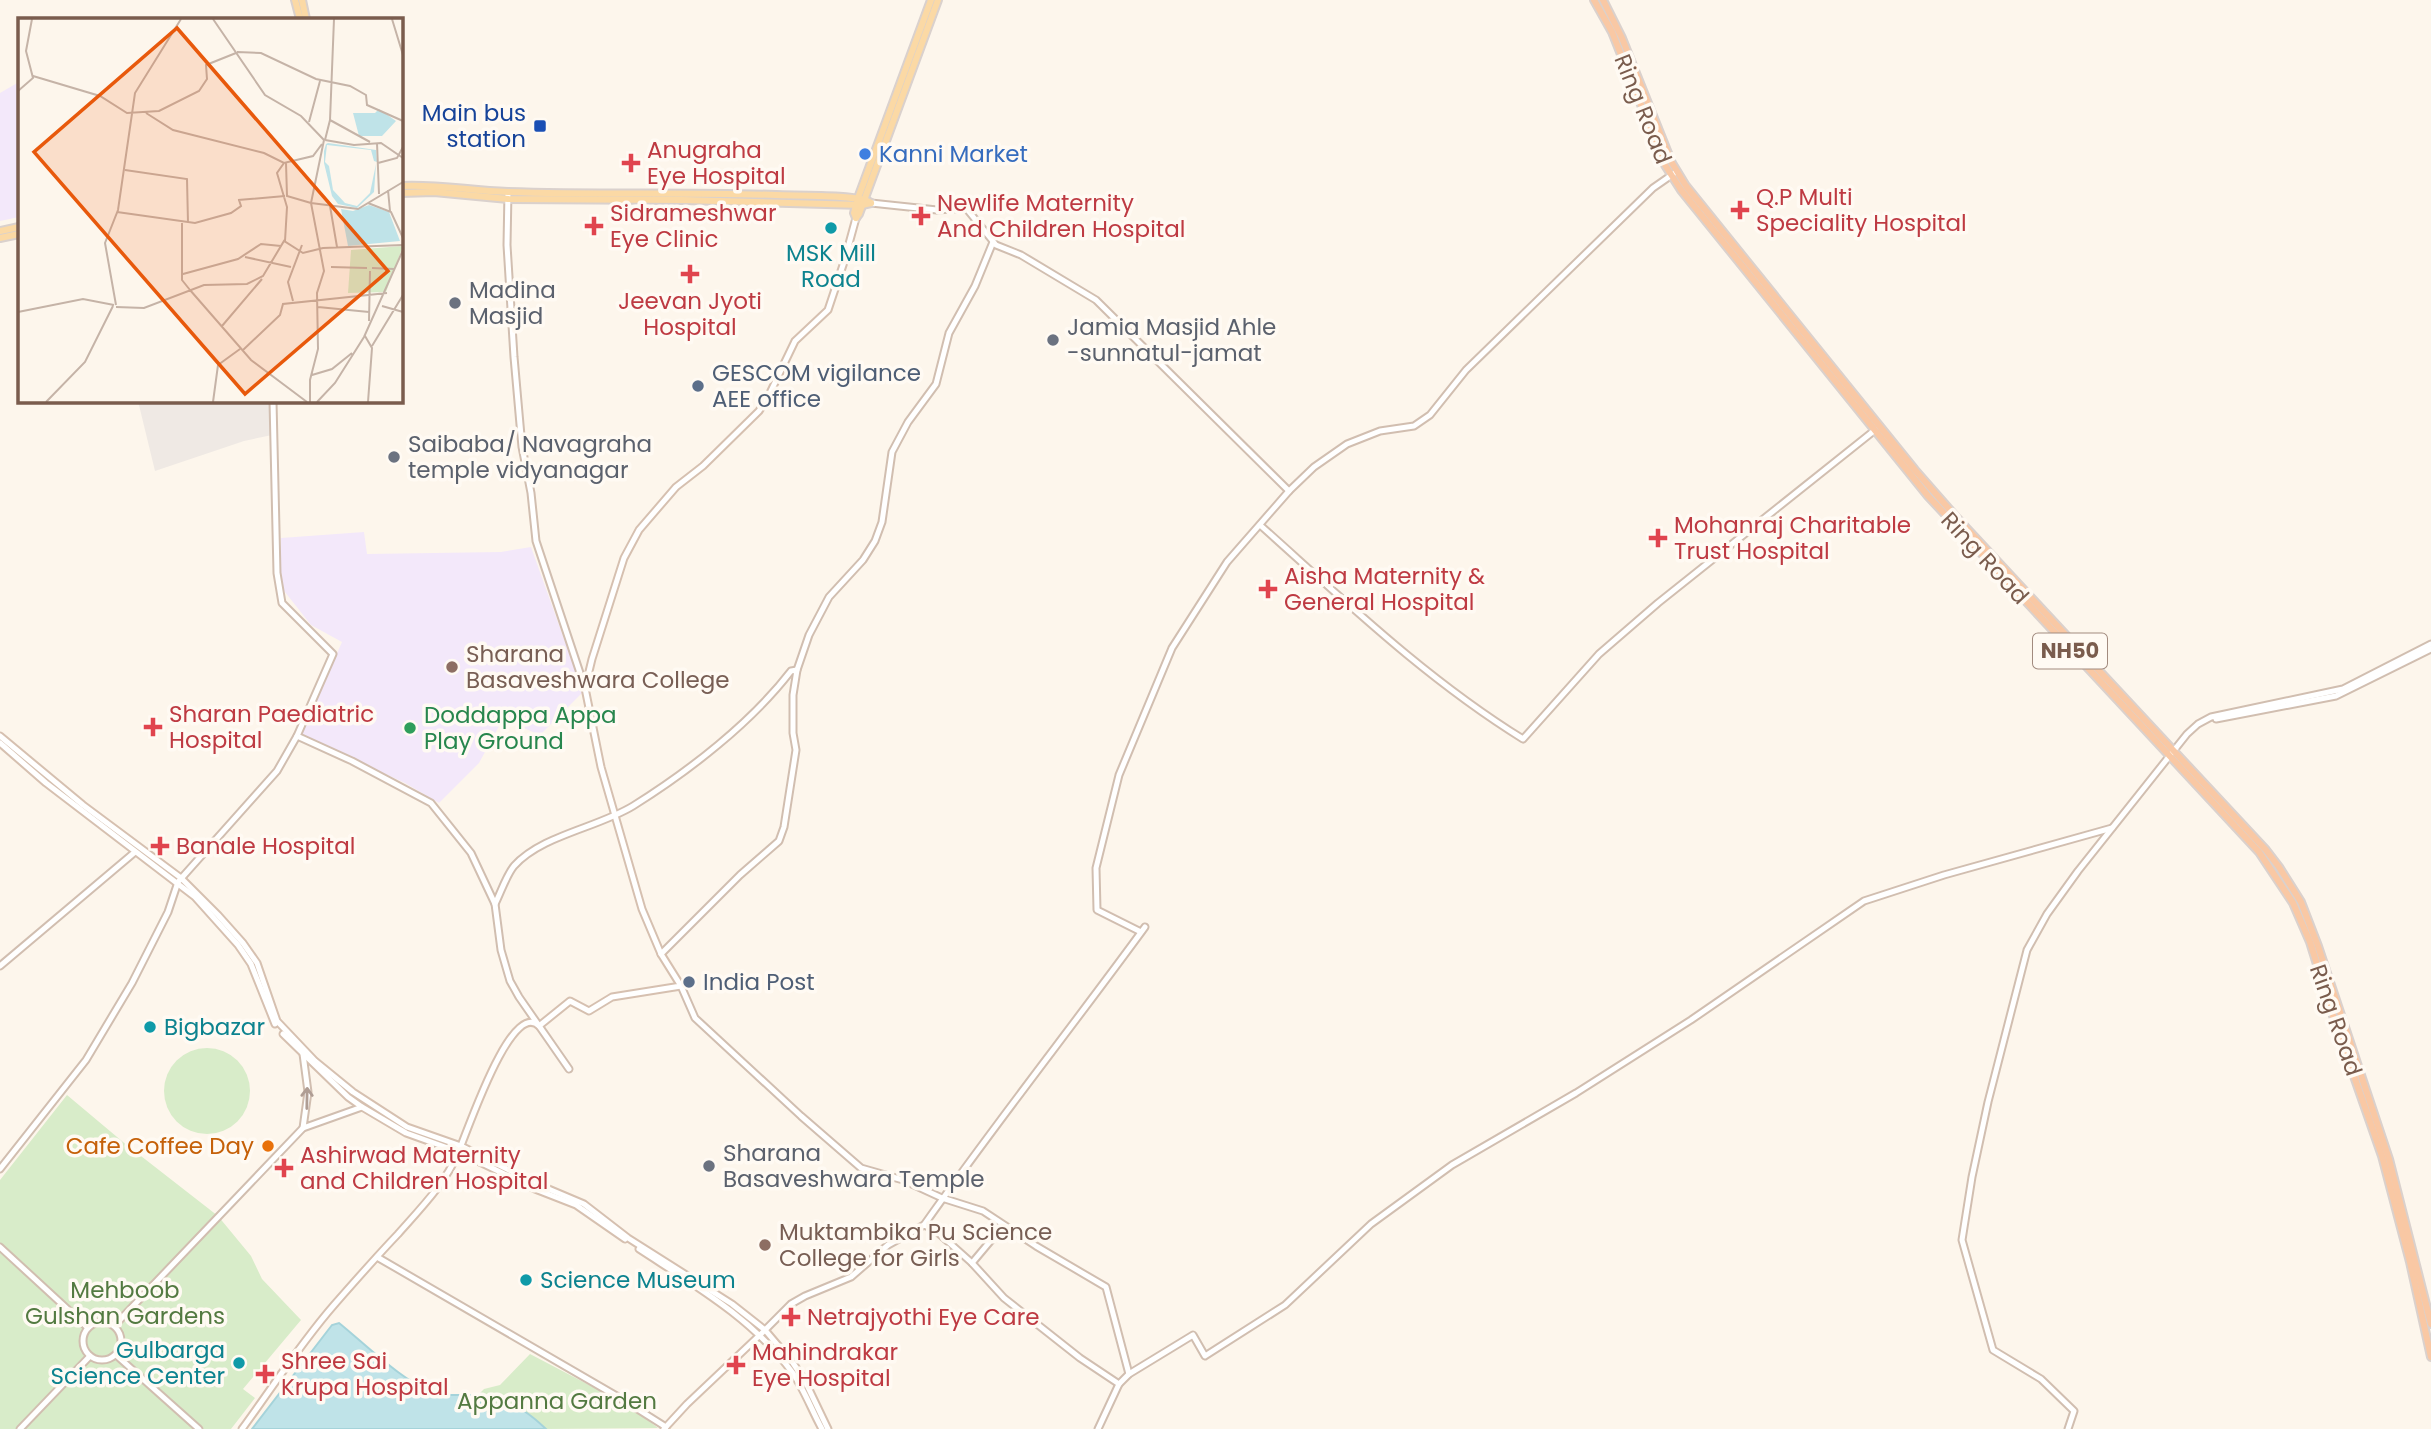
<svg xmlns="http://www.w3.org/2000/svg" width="2431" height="1429" font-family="Poppins,sans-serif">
<rect width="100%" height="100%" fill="#fdf6ec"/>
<polygon fill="#efe9e4" points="138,401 270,401 272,435 244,441 155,471"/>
<g fill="#f3e8fa">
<polygon points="19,82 19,217 0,221 0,93"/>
<polygon points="364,532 367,554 501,552 531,547 583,692 540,735 503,719 479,763 439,803 405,783 301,735 342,642 311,625 281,587 281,538"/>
</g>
<g fill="#d8ecc9">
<circle cx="207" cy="1091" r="43"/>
<polygon points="67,1095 123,1142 218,1216 251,1256 262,1279 301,1320 243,1389 255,1398 231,1429 0,1429 0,1180"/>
<polygon points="530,1354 631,1407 658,1428 546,1429 490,1414 481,1405 477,1396 484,1389 500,1385"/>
</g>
<path fill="#bfe3e8" stroke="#a5d3da" stroke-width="2" d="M339,1323C364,1343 407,1386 438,1394C450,1396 465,1394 477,1396L481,1405L490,1414C513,1398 528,1412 546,1429H252L332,1325Z"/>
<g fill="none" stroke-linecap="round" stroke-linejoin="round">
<defs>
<g id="tertiary">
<polyline points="508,192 507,245 514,357 522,447 531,493 536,541 585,688"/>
<polyline points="871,203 937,210 966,208 996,245 1021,255 1096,300 1289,491"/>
<path d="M1260,525C1344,600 1426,679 1523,739L1599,654L1658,603L1875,430"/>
<polyline points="2216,719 2336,696 2431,649"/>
<polyline points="297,736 352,761 431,803 471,853 495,904 501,950 510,981 519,997 569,1069"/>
<path d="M495,904C501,892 506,876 514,866C542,835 597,828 633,806C689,771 751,723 791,671L797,670"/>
<polyline points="1141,932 1097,910 1096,868 1119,775 1172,648 1227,562 1289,491 1314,467 1347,444 1380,431 1414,426 1430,415 1466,370 1653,188 1676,172"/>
<polyline points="661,954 740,875 779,841 784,827 796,750 793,733 793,695 797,670 809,635 829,597 863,560 875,541 882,522 892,452 908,422 936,384 949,333 975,286 993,242"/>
<polyline points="0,966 135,852"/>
<polyline points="681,986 695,1018 801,1116 861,1168 903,1180 942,1198 983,1211 1036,1246 1106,1287 1129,1374"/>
<polyline points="303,1054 308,1092 303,1128 362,1107"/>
<polyline points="0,1169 86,1060 132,983 168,912 178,882 277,771 297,736 333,654 282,603 277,573 273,401"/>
<path d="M924,1225C995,1124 1072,1027 1145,927"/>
<polyline points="0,1247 88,1328"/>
<polyline points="377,1257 620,1398 666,1427"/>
<polyline points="972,1263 1003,1226"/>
<circle cx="102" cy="1341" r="19"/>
<polyline points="115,1325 303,1128"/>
<polyline points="765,1330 791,1304 805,1296 851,1277 888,1245 924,1225 935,1230 972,1263 1004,1298 1080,1358 1119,1384"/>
<polyline points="116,1355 199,1429"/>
<polyline points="20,1429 90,1356"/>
<polyline points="1098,1429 1119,1384 1129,1374 1193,1335 1205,1356 1285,1305 1371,1224 1452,1165 1576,1093 1691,1020 1864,901 1944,875 2112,828"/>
<polyline points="2068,1429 2074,1411 2041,1379 1993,1350 1962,1240 1972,1177 1988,1102 2027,950 2047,914 2078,871 2187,734 2198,724 2211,717 2343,689 2431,644"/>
</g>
<g id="secondary">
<polyline points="0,736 83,805 181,878 218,915 243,943 257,963 277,1021 315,1061 353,1092 407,1127 461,1146 539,1185 584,1204 628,1238 732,1304 765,1330 793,1363 805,1381 828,1429"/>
<polyline points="0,743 46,783 195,897 238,945 251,964 275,1024"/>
<polyline points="283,1034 348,1097 362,1107 406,1133 459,1152 535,1189 576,1205 625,1239"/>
<path d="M639,1249C694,1285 752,1318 792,1372C804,1389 812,1411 822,1429"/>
<path d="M242,1429C272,1388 300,1344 334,1305C355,1281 376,1257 398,1234C420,1209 445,1184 458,1153C466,1136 511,998 539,1026L570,1001L589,1011L612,997L681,986L661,954L642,909L601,767L585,688L592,659L624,558L639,530L676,487L703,466L759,411L769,395L795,341L828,310L844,262L856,218"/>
<polyline points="664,1429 687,1404 763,1332"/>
</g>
<g id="primary">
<polyline points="295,0 300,19"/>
<polyline points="302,0 306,19"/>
<path d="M401,186C438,184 471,191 508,192C597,195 686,192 776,195C793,196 860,194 871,203"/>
<polyline points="401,193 434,192 508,199 683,200 862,205 871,203"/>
<polyline points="856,218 859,214 938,0"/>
<polyline points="856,218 854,213 858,198 931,0"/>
<polyline points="0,231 19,227"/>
<polyline points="0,238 19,234"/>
</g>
<g id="trunk">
<polyline points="1594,0 1612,32 1665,165 1681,190 1928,496 2259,852 2293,903 2310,942 2334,1019 2382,1156 2410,1262 2431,1357"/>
<polyline points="1603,0 1622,38 1672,163 1686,186 1915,470 1957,518 2266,850 2279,867 2301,902 2318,946 2389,1159 2431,1324"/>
</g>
</defs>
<use href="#tertiary" stroke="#d1beb0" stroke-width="9"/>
<use href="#secondary" stroke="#d6c0b0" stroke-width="9"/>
<use href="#primary" stroke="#dad1cd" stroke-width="10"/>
<use href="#trunk" stroke="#dad1cd" stroke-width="10"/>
<use href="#tertiary" stroke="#fff" stroke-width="5"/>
<use href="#secondary" stroke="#fff" stroke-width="5"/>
<use href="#primary" stroke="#fbd9a5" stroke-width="6"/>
<use href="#trunk" stroke="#f9c8a4" stroke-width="6"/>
</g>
<defs><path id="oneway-shaft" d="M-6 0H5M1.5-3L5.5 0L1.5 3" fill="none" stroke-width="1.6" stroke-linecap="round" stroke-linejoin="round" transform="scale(1.75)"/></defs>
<use stroke="#af9d94" href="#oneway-shaft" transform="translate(307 1098) rotate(-89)"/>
<rect fill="#1a4fb4" stroke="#fffaf3" stroke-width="2.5" x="533" y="119" width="14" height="14" rx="3.5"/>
<circle fill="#3f7fe0" stroke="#fffaf3" stroke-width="2.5" cx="865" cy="154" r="7"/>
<g fill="#e0444e" stroke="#fffaf3" stroke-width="2.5">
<path d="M627.5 152.5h7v7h7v7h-7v7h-7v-7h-7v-7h7z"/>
<path d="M1736.5 199.5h7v7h7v7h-7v7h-7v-7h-7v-7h7z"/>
<path d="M917.5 205.5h7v7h7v7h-7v7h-7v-7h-7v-7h7z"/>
<path d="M590.5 215.5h7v7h7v7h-7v7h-7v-7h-7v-7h7z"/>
<path d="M686.5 263.5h7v7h7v7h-7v7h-7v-7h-7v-7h7z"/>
<path d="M1654.5 527.5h7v7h7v7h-7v7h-7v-7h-7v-7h7z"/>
<path d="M1264.5 578.5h7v7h7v7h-7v7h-7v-7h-7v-7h7z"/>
<path d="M149.5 716.5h7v7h7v7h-7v7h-7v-7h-7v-7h7z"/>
<path d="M156.5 835.5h7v7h7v7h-7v7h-7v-7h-7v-7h7z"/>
<path d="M280.5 1157.5h7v7h7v7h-7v7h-7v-7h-7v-7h7z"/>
<path d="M787.5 1306.5h7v7h7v7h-7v7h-7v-7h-7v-7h7z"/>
<path d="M732.5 1354.5h7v7h7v7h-7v7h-7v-7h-7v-7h7z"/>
<path d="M261.5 1363.5h7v7h7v7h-7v7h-7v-7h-7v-7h7z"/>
</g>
<g fill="#0f9aa8" stroke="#fffaf3" stroke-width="2.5">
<circle cx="831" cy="228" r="7"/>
<circle cx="150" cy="1027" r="7"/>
<circle cx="526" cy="1280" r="7"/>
<circle cx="239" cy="1363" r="7"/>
</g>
<g fill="#6b7280" stroke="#fffaf3" stroke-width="2.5">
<circle cx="455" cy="303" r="7"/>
<circle cx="1053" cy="340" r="7"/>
<circle cx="394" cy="457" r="7"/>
<circle cx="709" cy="1166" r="7"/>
</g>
<g fill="#5c6f8a" stroke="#fffaf3" stroke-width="2.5">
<circle cx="698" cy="386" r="7"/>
<circle cx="689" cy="982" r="7"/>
</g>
<g fill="#8d6e63" stroke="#fffaf3" stroke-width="2.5">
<circle cx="452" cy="667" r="7"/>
<circle cx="765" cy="1245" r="7"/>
</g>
<circle fill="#2e9e5b" stroke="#fffaf3" stroke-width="2.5" cx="410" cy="728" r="7"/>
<circle fill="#e8710a" stroke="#fffaf3" stroke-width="2.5" cx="268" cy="1146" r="7"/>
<g text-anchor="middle" stroke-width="7" stroke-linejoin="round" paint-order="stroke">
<rect fill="#fffaf3" stroke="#a28b7f" stroke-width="2" x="2033" y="633.5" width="74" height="35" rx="5"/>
<g font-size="21" font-weight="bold" fill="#7a5c4d">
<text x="2070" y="658">NH50</text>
</g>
<g font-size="23" fill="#7a5c4d" stroke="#fffaf3">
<text transform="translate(1643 109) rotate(68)" y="8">Ring Road</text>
<text transform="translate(1985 558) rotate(47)" y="8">Ring Road</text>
<text transform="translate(2336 1020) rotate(71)" y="8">Ring Road</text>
</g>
<g font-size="23" fill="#164399" stroke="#fffaf3" text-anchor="end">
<text x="526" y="121">Main bus<tspan x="526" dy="26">station</tspan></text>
</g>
<g font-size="23" fill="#be3a42" stroke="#fffaf3" text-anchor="start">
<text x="647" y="158">Anugraha<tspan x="647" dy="26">Eye Hospital</tspan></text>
<text x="1756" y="205">Q.P Multi<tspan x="1756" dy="26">Speciality Hospital</tspan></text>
<text x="937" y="211">Newlife Maternity<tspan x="937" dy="26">And Children Hospital</tspan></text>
<text x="610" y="221">Sidrameshwar<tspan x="610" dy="26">Eye Clinic</tspan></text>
<text x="690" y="309" text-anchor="middle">Jeevan Jyoti<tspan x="690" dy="26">Hospital</tspan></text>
<text x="1674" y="533">Mohanraj Charitable<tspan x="1674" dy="26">Trust Hospital</tspan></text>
<text x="1284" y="584">Aisha Maternity &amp;<tspan x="1284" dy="26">General Hospital</tspan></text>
<text x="169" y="722">Sharan Paediatric<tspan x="169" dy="26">Hospital</tspan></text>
<text x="176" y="854">Banale Hospital</text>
<text x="300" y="1163">Ashirwad Maternity<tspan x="300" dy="26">and Children Hospital</tspan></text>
<text x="807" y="1325">Netrajyothi Eye Care</text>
<text x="752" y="1360">Mahindrakar<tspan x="752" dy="26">Eye Hospital</tspan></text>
<text x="281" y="1369">Shree Sai<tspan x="281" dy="26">Krupa Hospital</tspan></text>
</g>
<g font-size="23" fill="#366cbe" stroke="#fffaf3" text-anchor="start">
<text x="879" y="162">Kanni Market</text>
</g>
<g font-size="23" fill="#0d838f" stroke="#fffaf3" text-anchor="start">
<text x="831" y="261" text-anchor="middle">MSK Mill<tspan x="831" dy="26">Road</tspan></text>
<text x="164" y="1035">Bigbazar</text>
<text x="540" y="1288">Science Museum</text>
<text x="225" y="1358" text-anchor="end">Gulbarga<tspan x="225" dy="26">Science Center</tspan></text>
</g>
<g font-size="23" fill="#5b616d" stroke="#fffaf3" text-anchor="start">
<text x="469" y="298">Madina<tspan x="469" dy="26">Masjid</tspan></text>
<text x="1067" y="335">Jamia Masjid Ahle<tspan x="1067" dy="26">-sunnatul-jamat</tspan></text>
<text x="408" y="452">Saibaba/ Navagraha<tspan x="408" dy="26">temple vidyanagar</tspan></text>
<text x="723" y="1161">Sharana<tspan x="723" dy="26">Basaveshwara Temple</tspan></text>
</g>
<g font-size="23" fill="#4e5e75" stroke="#fffaf3" text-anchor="start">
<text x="712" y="381">GESCOM vigilance<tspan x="712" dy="26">AEE office</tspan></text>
<text x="703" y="990">India Post</text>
</g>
<g font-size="23" fill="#785e54" stroke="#fffaf3" text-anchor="start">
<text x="466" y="662">Sharana<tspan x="466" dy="26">Basaveshwara College</tspan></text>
<text x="779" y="1240">Muktambika Pu Science<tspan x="779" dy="26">College for Girls</tspan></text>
</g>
<g font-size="23" fill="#27864d" stroke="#fffaf3" text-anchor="start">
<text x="424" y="723">Doddappa Appa<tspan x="424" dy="26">Play Ground</tspan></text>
</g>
<g font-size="23" fill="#c56008" stroke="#fffaf3" text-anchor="end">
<text x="254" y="1154">Cafe Coffee Day</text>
</g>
<g font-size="23" fill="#537a41" stroke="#fffaf3">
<text x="125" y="1298">Mehboob<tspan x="125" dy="26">Gulshan Gardens</tspan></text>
<text x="557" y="1409">Appanna Garden</text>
</g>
</g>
<g transform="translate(18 18)">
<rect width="385" height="385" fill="#fdf6ec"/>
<path d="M385,228L368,274L330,275L333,232Z" fill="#d8ecc9"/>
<path d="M361,91L378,103L364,118H341L335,95H357ZM310,125L358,132L359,144L356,143L353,132L309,127L307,144L311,148L315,172L327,185L339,188L352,175L358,146L356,174L339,190L320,186L314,178L306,145V133L308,126ZM351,187L371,194L382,223L330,228L323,191L335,193Z" fill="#bfe3e8"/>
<path fill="none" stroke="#c5b3a7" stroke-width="2" d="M195,1L247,77L283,98L306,122M374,1L385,37M219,34L243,35L298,61L332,68L348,77L349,87L385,103M15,58L82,78L109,95L141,93L181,73L189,61L188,47L218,35M0,73L15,60L8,33L14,1M128,95L155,112L246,135L266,145L295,138L304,126M312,102L352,124M291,104L302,63M307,122L312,102L316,1M307,122L336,127L363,125L385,140M359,125L361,176M266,145L259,155L269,189L267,223M268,145L269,178L293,185M360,145L379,140L385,129M107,152L169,161L170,205M370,172L372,193M220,182L267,178M293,185L340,191L385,164M350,185L373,194L385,220M312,188L319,229M99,194L177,205L213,195L223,188L221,182M164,205V262L172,272M227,239L273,249M313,249L349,250M354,250L376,251M165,256L220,241L243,226L263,228M172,272L233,342L289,384M275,283L270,264L284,227M98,287L87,225L100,192L117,75L163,1M364,288L385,294M98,289L126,290L186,267L229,266L245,258L266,223L285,235L305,230L385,227M300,289L351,294M0,294L65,281L96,287M351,303L352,253M204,308L244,261M347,318L354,330L350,384M354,328L385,277M225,332L262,297L265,286L369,275M294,357L314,351L334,335M28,384L67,344L95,288M195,384L200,347L222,331M292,384V362L300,331L299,275L306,253L293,185L306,122M299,384L317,365L346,319L385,232"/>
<path fill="#e8590c" fill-opacity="0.15" stroke="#e8590c" stroke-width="3.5" d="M159,10L370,253L227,376L16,134Z"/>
<rect width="385" height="385" fill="none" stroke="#7a5c4d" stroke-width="3.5"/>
</g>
</svg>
